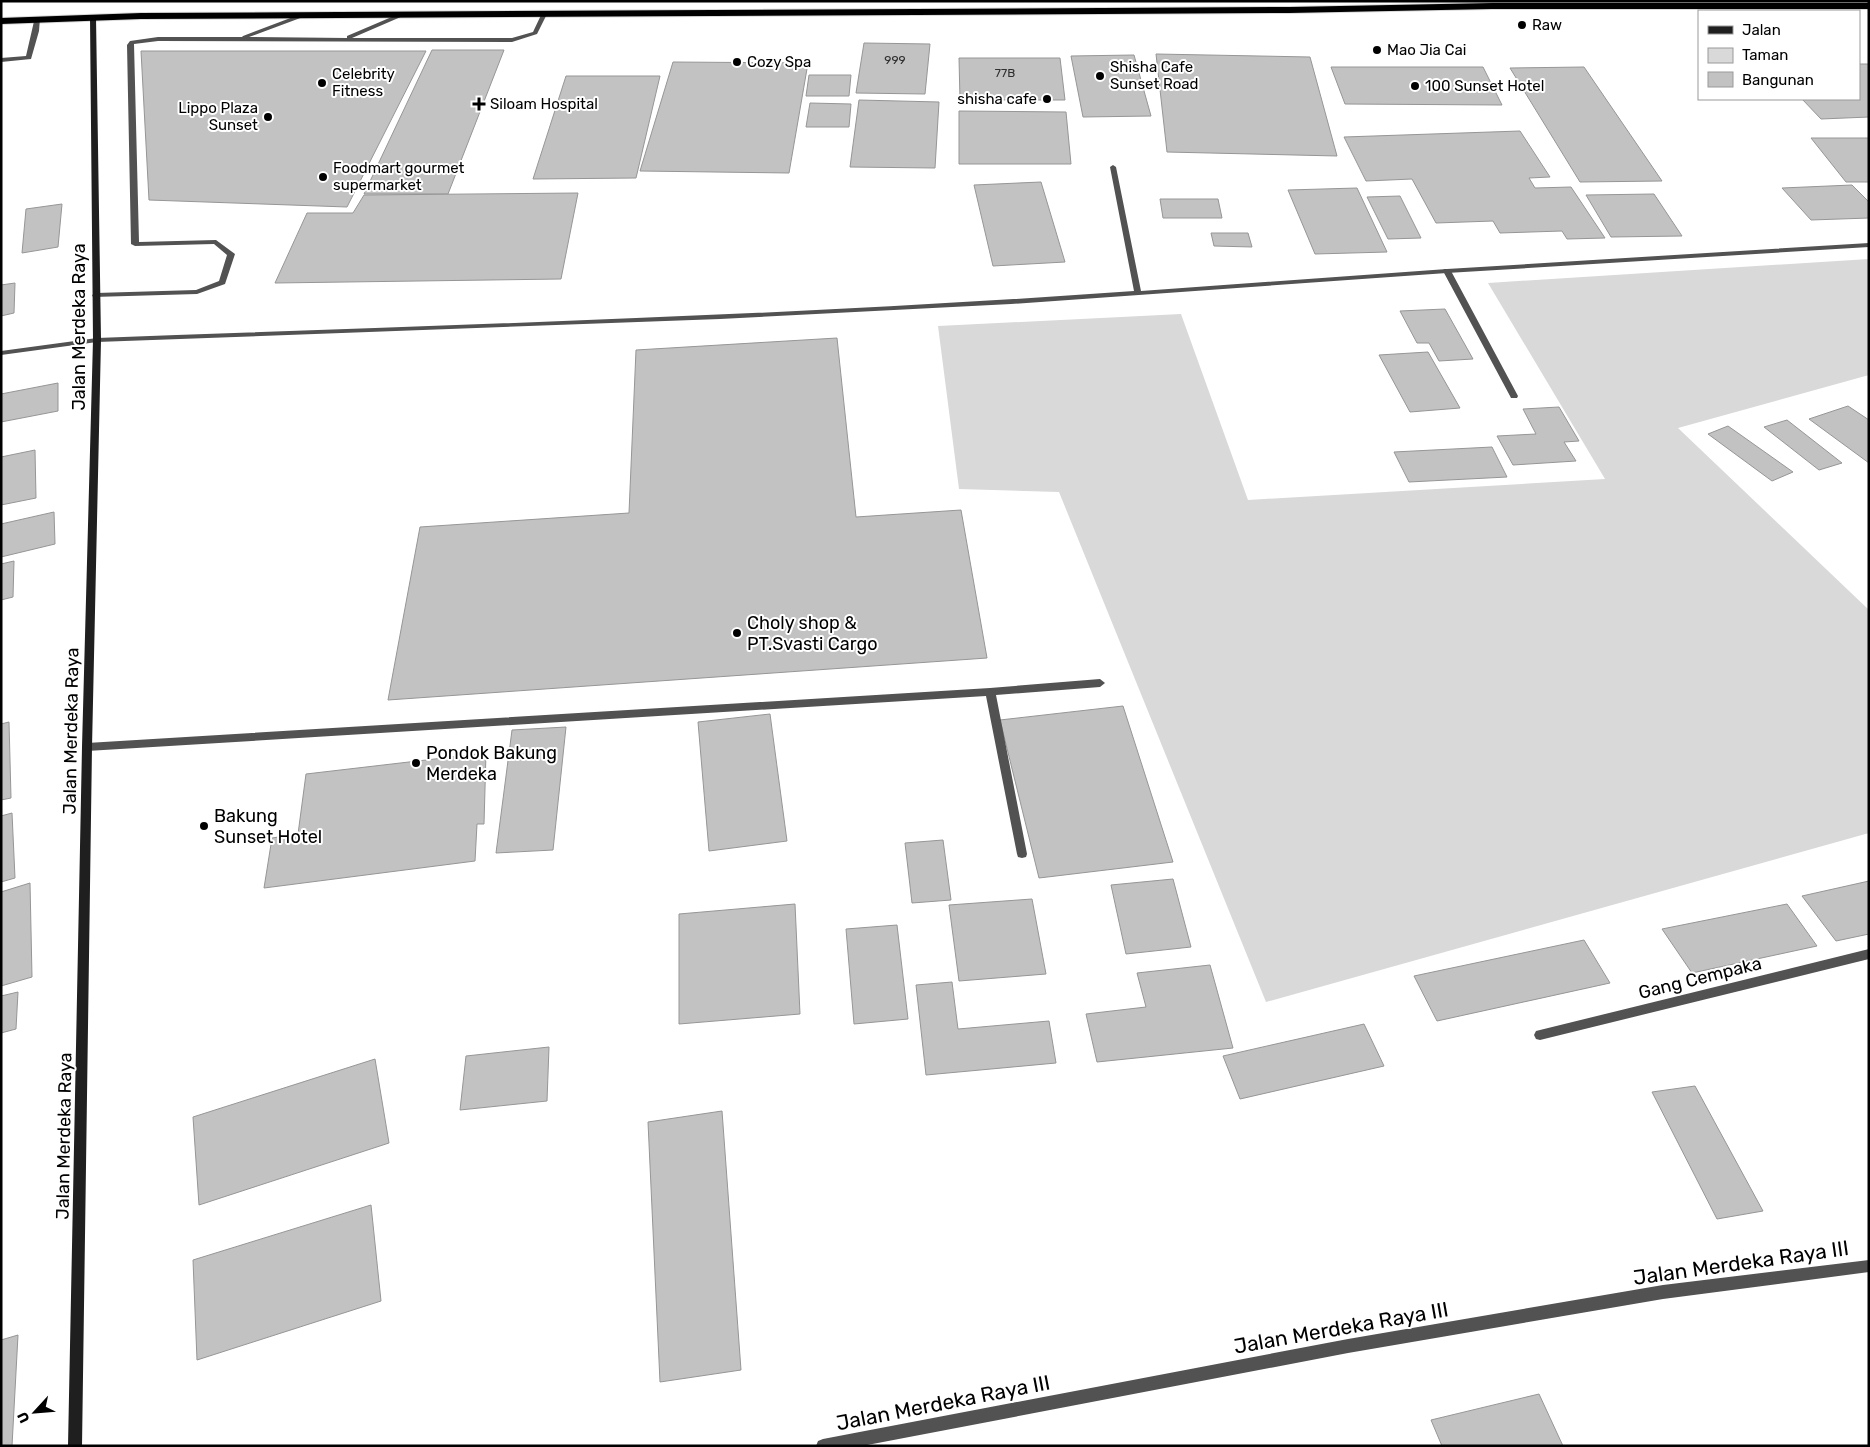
<svg xmlns="http://www.w3.org/2000/svg" width="1870" height="1447" font-family="Rubik,sans-serif">
<rect width="100%" height="100%" fill="#fff"/>
<polygon fill="#d9d9d9" points="1869,259 1869,375 1678,428 1869,610 1869,833 1266,1002 1059,492 959,489 938,326 1181,314 1248,500 1605,479 1488,283"/>
<g fill="#c2c2c2" stroke="#969696">
<polygon points="864,43 930,44 925,94 856,93"/>
<polygon points="432,50 504,50 448,194 364,194"/>
<polygon points="141,51 426,51 347,207 149,200"/>
<polygon points="1156,54 1310,57 1337,156 1167,152"/>
<polygon points="1134,55 1151,116 1083,117 1071,56"/>
<polygon points="959,58 1060,58 1065,100 960,100"/>
<polygon points="673,62 808,63 789,173 640,171"/>
<polygon points="1859,64 1869,64 1869,117 1821,119 1802,99 1859,99"/>
<polygon points="1331,67 1483,67 1502,105 1345,104"/>
<polygon points="1584,67 1662,181 1580,182 1510,68"/>
<polygon points="809,75 851,75 849,96 806,96"/>
<polygon points="566,76 660,76 636,178 533,179"/>
<polygon points="859,100 939,102 935,168 850,167"/>
<polygon points="810,103 851,104 849,127 806,127"/>
<polygon points="959,111 1066,112 1071,164 959,164"/>
<polygon points="1520,131 1550,177 1529,178 1535,188 1571,187 1605,238 1567,239 1562,231 1500,233 1493,221 1436,223 1412,179 1366,181 1344,137"/>
<polygon points="1811,138 1869,138 1869,182 1846,182"/>
<polygon points="1041,182 1065,262 993,266 974,185"/>
<polygon points="1852,185 1869,202 1869,218 1811,220 1782,188"/>
<polygon points="1357,188 1387,252 1315,254 1288,190"/>
<polygon points="578,193 561,279 275,283 307,213 353,213 364,195"/>
<polygon points="1654,194 1682,236 1611,237 1586,195"/>
<polygon points="1400,196 1421,238 1388,239 1367,197"/>
<polygon points="1160,199 1218,199 1222,218 1163,218"/>
<polygon points="62,204 58,247 22,253 26,209"/>
<polygon points="1211,233 1248,233 1252,247 1214,246"/>
<polygon points="15,283 14,313 1,316 1,285"/>
<polygon points="1445,309 1473,359 1439,361 1429,343 1417,343 1400,311"/>
<polygon points="837,338 856,517 961,510 987,658 388,700 420,527 629,513 636,350"/>
<polygon points="1428,352 1460,408 1410,412 1379,355"/>
<polygon points="58,383 58,411 1,422 1,394"/>
<polygon points="1848,406 1869,420 1869,463 1809,419"/>
<polygon points="1559,407 1579,441 1564,442 1576,461 1513,465 1497,436 1536,434 1523,409"/>
<polygon points="1787,420 1842,463 1819,470 1764,427"/>
<polygon points="1728,426 1793,472 1772,481 1708,434"/>
<polygon points="1492,447 1507,477 1409,482 1394,452"/>
<polygon points="35,450 36,498 1,505 1,457"/>
<polygon points="54,512 55,544 1,557 1,524"/>
<polygon points="14,561 13,597 1,600 1,564"/>
<polygon points="1123,706 1173,862 1039,878 1000,720"/>
<polygon points="770,714 787,841 709,851 698,722"/>
<polygon points="9,722 11,798 1,800 1,724"/>
<polygon points="566,727 553,850 496,853 512,730"/>
<polygon points="486,753 484,824 477,824 475,861 264,888 272,838 298,834 306,774"/>
<polygon points="12,813 15,878 1,882 1,816"/>
<polygon points="943,840 951,900 912,903 905,843"/>
<polygon points="1173,879 1191,947 1126,954 1111,885"/>
<polygon points="1869,881 1869,934 1836,941 1802,896"/>
<polygon points="30,883 32,977 1,986 1,892"/>
<polygon points="1032,899 1046,974 959,981 949,905"/>
<polygon points="795,904 800,1014 679,1024 679,914"/>
<polygon points="1787,904 1817,946 1692,973 1662,929"/>
<polygon points="897,925 908,1019 854,1024 846,929"/>
<polygon points="1584,940 1610,983 1437,1021 1414,976"/>
<polygon points="1210,965 1233,1048 1097,1062 1086,1014 1146,1007 1137,973"/>
<polygon points="952,982 958,1029 1049,1021 1056,1063 926,1075 916,985"/>
<polygon points="18,992 16,1029 1,1033 1,996"/>
<polygon points="1364,1024 1384,1066 1240,1099 1223,1056"/>
<polygon points="549,1047 547,1101 460,1110 466,1056"/>
<polygon points="375,1059 389,1143 199,1205 193,1117"/>
<polygon points="1695,1086 1763,1211 1717,1219 1652,1092"/>
<polygon points="722,1111 741,1370 660,1382 648,1122"/>
<polygon points="371,1205 381,1301 197,1360 193,1260"/>
<polygon points="18,1335 12,1446 1,1446 1,1340"/>
<polygon points="1539,1394 1563,1446 1442,1446 1431,1420"/>
</g>
<g fill="none" stroke-linecap="round" stroke-linejoin="round">
<defs>
<polygon id="highway" points="1492,3 1869,3 1869,9 1492,9 1289,13 141,19 1,24 1,18 141,13 1289,7"/>
</defs>
<use href="#highway" stroke="#dbdbdb" stroke-width="2"/>
<g fill="#525252" fill-rule="evenodd">
<polygon points="401,13 404,15 403,16 352,38 512,38 533,32 542,13 547,14 537,34 512,42 158,41 134,44 139,242 216,240 235,254 225,284 197,294 93,297 92,295 96,293 196,290 219,281 227,255 214,244 135,246 131,244 127,45 130,41 158,37 242,37 243,36 301,14 304,16 303,17 249,37 347,38 347,36"/>
<polygon points="35,17 40,18 39,31 31,59 1,62 1,58 26,56"/>
<polygon points="1444,269 1450,269 1451,271 1518,396 1517,398 1511,398 1510,396 1443,271"/>
</g>
<g fill="#525252" fill-rule="evenodd">
<path d="M1113,165L1116,167L1141,291L1447,269L1869,243V247L1447,273L1011,304L720,319L97,342L1,355V351L97,338C443,325 789,316 1134,291L1110,167Z"/>
<polygon points="1100,679 1105,683 1100,687 996,695 1027,854 1026,857 1022,858 1018,857 1017,854 986,696 87,751 83,750 82,747 83,744 87,743 990,688"/>
<polygon points="1869,949 1869,959 1540,1040 1536,1039 1534,1035 1536,1031 1540,1030"/>
<polygon points="1869,1260 1869,1272 1663,1299 1348,1353 862,1446 816,1446 818,1441 823,1439 1348,1339 1663,1285"/>
</g>
<polygon fill="#1f1f1f" fill-rule="evenodd" points="93,15 96,17 101,340 92,747 82,1446 68,1446 82,747 93,340 90,17"/>
<use href="#highway" fill="#000" fill-rule="evenodd"/>
</g>
<g fill="#000" stroke="#fff" stroke-width="2">
<circle cx="1522" cy="25" r="5"/>
<circle cx="1377" cy="50" r="5"/>
<circle cx="737" cy="62" r="5"/>
<circle cx="1100" cy="76" r="5"/>
<circle cx="322" cy="83" r="5"/>
<circle cx="1415" cy="86" r="5"/>
<circle cx="1047" cy="99" r="5"/>
<path d="M476.5 96.5h5v5h5v5h-5v5h-5v-5h-5v-5h5z"/>
<circle cx="268" cy="117" r="5"/>
<circle cx="323" cy="177" r="5"/>
<circle cx="737" cy="633" r="5"/>
<circle cx="416" cy="763" r="5"/>
<circle cx="204" cy="826" r="5"/>
</g>
<g text-anchor="middle" stroke-width="4" stroke-linejoin="round" paint-order="stroke">
<g font-size="12" fill="#303030">
<text x="895" y="64">999</text>
<text x="1005" y="77">77B</text>
</g>
<g font-size="15" fill="#000" stroke="#fff" text-anchor="start">
<text x="1532" y="30">Raw</text>
<text x="1387" y="55">Mao Jia Cai</text>
<text x="747" y="67">Cozy Spa</text>
<text x="1110" y="72">Shisha Cafe<tspan x="1110" dy="17">Sunset Road</tspan></text>
<text x="332" y="79">Celebrity<tspan x="332" dy="17">Fitness</tspan></text>
<text x="1425" y="91">100 Sunset Hotel</text>
<text x="1037" y="104" text-anchor="end">shisha cafe</text>
<text x="490" y="109">Siloam Hospital</text>
<text x="258" y="113" text-anchor="end">Lippo Plaza<tspan x="258" dy="17">Sunset</tspan></text>
<text x="333" y="173">Foodmart gourmet<tspan x="333" dy="17">supermarket</tspan></text>
</g>
<g font-size="18" fill="#000" stroke="#fff">
<text transform="translate(79 327) rotate(-90)" y="6">Jalan Merdeka Raya</text>
<text transform="translate(71 731) rotate(-89)" y="6">Jalan Merdeka Raya</text>
<text transform="translate(1700 978) rotate(-14)" y="6">Gang Cempaka</text>
<text transform="translate(64 1136) rotate(-89)" y="6">Jalan Merdeka Raya</text>
</g>
<g font-size="18" fill="#000" stroke="#fff" text-anchor="start">
<text x="747" y="629">Choly shop &amp;<tspan x="747" dy="21">PT.Svasti Cargo</tspan></text>
<text x="426" y="759">Pondok Bakung<tspan x="426" dy="21">Merdeka</tspan></text>
<text x="214" y="822">Bakung<tspan x="214" dy="21">Sunset Hotel</tspan></text>
</g>
<g font-size="21" fill="#000" stroke="#fff">
<text transform="translate(1741 1263) rotate(-8)" y="7">Jalan Merdeka Raya III</text>
<text transform="translate(1341 1328) rotate(-10)" y="7">Jalan Merdeka Raya III</text>
<text transform="translate(943 1403) rotate(-11)" y="7">Jalan Merdeka Raya III</text>
</g>
</g>
<rect width="1870" height="1447" fill="none" stroke="#000000" stroke-width="5"/>
<rect x="1698" y="10" width="162" height="90" fill="#ffffff" stroke="#999999"/>
<rect x="1708" y="26" width="25" height="8" fill="#1f1f1f" stroke="#999999"/>
<text x="1742" y="35" font-size="15" fill="#000000">Jalan</text>
<rect x="1708" y="48" width="25" height="15" fill="#d9d9d9" stroke="#999999"/>
<text x="1742" y="60" font-size="15" fill="#000000">Taman</text>
<rect x="1708" y="72" width="25" height="15" fill="#c2c2c2" stroke="#999999"/>
<text x="1742" y="85" font-size="15" fill="#000000">Bangunan</text>
<g transform="translate(35 1412) rotate(244)" stroke="#ffffff" stroke-width="4" paint-order="stroke">
<path d="M0-4L9 19L0 12L-9 19Z" fill="#000000"/>
<text y="-8" font-size="14" font-weight="bold" text-anchor="middle" fill="#000000">U</text>
</g>
</svg>
